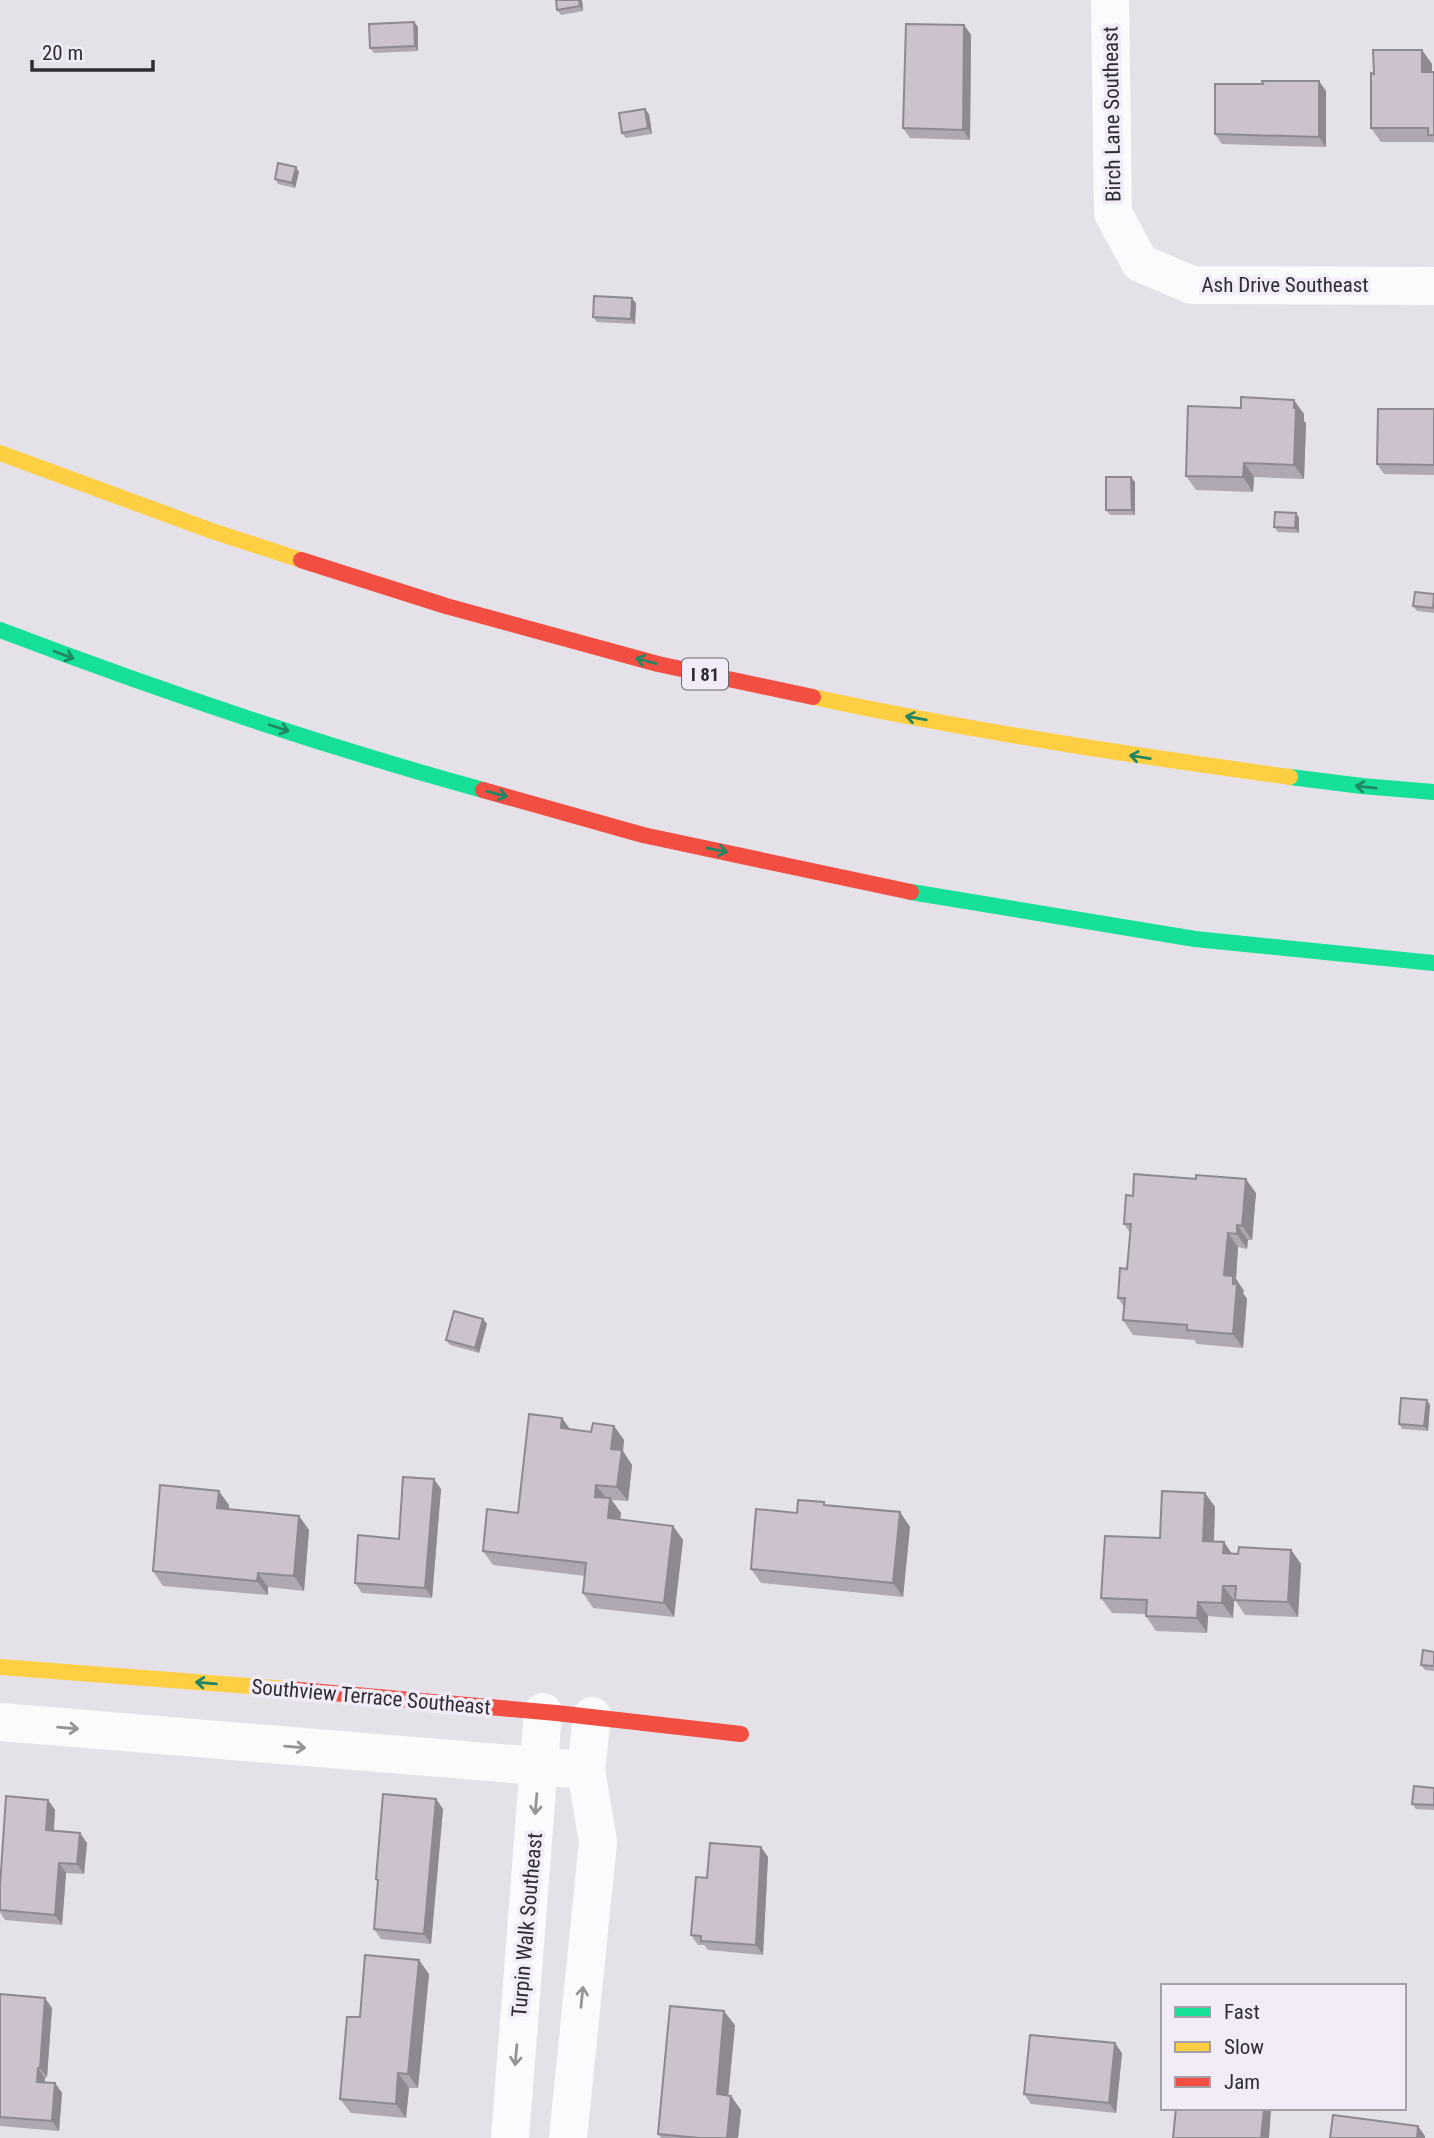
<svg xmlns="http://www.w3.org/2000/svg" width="1434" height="2138" font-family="'Roboto Condensed',sans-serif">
<rect width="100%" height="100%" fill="#e4e1e8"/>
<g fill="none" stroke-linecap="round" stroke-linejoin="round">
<g stroke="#fbfafc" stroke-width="38">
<polyline points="1110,0 1113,213 1140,263 1192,285 1434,286"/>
<polyline points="0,1722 586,1770"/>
<polyline points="510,2138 543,1712"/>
<polyline points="568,2138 598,1842 586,1770 592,1716"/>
</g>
<g stroke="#16e098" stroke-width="16">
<path d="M0,630C158,690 319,745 483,790"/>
<polyline points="1290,777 1362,786 1434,792"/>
<polyline points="911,892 1195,939 1434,963"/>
</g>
<g stroke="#ffcf43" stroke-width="16">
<polyline points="0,453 212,531 301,560"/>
<path d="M813,697C971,731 1130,755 1290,777"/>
<polyline points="0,1667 288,1689"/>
</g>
<g stroke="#f24e42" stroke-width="16">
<polyline points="301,560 446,606 658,664 813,697"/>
<polyline points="483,790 643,835 911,892"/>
<polyline points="288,1689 556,1713 741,1734"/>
</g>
</g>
<g fill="#afa7b1">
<polygon points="556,0 582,0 583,11 561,15 557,10"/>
<polygon points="414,22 418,27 418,51 374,53 370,48"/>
<polygon points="964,25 971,35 970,140 910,138 903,128"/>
<polygon points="1422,50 1432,64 1432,72 1434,72 1434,143 1433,142 1381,142 1371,128 1374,74"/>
<polygon points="1326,91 1326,147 1222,144 1215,134"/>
<polygon points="649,114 652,134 626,138 622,133"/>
<polygon points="299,172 295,188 278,184 275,179"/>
<polygon points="636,303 635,324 597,322 593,317"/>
<polygon points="1434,409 1434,475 1384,474 1377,464"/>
<polygon points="1304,414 1304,421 1306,423 1304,479 1254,477 1253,492 1196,490 1186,476"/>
<polygon points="1135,482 1135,515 1110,515 1106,510"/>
<polygon points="1296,513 1299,518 1299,533 1278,532 1274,527"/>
<polygon points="1434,594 1434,613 1417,611 1413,606"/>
<polygon points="1196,1179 1256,1193 1252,1240 1248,1240 1247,1249 1238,1247 1236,1279 1244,1291 1243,1293 1247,1299 1243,1348 1197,1344 1194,1340 1133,1335 1123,1320 1124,1307 1118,1298 1127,1269 1130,1233 1124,1224 1133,1196"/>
<polygon points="483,1319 487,1324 479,1353 450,1345 446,1340"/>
<polygon points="1427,1400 1430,1405 1428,1431 1402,1429 1399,1424"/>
<polygon points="562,1418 570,1430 591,1432 614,1426 624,1440 623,1451 632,1465 628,1501 612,1500 621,1513 620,1520 673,1526 683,1540 674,1617 593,1608 583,1593 585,1576 493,1565 483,1551 518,1513"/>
<polygon points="441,1489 432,1598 362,1593 355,1583 399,1539"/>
<polygon points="1205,1493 1215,1507 1214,1542 1224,1542 1232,1554 1291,1550 1301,1564 1298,1617 1245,1615 1235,1600 1234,1600 1233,1618 1208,1616 1207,1633 1156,1631 1146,1616 1146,1614 1112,1613 1101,1598"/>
<polygon points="229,1505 229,1509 299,1516 309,1530 304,1591 268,1587 268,1595 163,1586 153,1571"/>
<polygon points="827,1506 900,1512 910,1527 903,1597 761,1583 751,1569 797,1513"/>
<polygon points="1434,1652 1434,1671 1425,1670 1421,1665"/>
<polygon points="1434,1788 1434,1810 1416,1809 1412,1804"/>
<polygon points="436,1799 443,1809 431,1944 381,1939 374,1929 378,1882 376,1879"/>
<polygon points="48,1800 55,1810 54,1831 87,1843 84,1874 66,1873 62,1925 5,1920 0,1912 0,1886"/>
<polygon points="761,1847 768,1857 763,1955 708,1950 704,1945 698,1945 691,1935 707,1878"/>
<polygon points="429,1974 418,2088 409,2088 406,2118 351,2113 340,2099 360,2017"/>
<polygon points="0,1994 52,2008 47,2077 45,2078 44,2083 55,2083 62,2093 59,2131 0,2126"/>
<polygon points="735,2025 728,2095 741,2110 738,2138 661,2138 658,2134"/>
<polygon points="1122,2053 1116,2113 1031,2104 1024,2094"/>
</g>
<g fill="#8e8890">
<polygon points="579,0 582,0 583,11 580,6"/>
<polygon points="414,22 418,27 418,51 415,46"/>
<polygon points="964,25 971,35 970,140 963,130"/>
<polygon points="1422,50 1432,64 1432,86 1422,72"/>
<polygon points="1319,81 1326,91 1326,147 1319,137"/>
<polygon points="645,109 649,114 652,134 648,128"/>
<polygon points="296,167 299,172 295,188 292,183"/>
<polygon points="632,298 636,303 635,324 631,319"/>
<polygon points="1294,400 1304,414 1304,421 1306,423 1304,479 1294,465"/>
<polygon points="1244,463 1254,477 1253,492 1243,477"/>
<polygon points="1131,477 1135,482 1135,515 1132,510"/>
<polygon points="1296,513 1299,518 1299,533 1295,528"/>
<polygon points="1246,1179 1256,1193 1252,1240 1242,1226"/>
<polygon points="1237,1225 1248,1240 1247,1249 1237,1234"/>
<polygon points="1228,1233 1238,1247 1236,1279 1244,1291 1243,1293 1247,1299 1243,1348 1233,1334 1224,1275"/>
<polygon points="483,1319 487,1324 479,1353 475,1348"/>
<polygon points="1427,1400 1430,1405 1428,1431 1424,1426"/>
<polygon points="562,1418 572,1432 561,1428"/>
<polygon points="614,1426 624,1440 623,1451 632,1465 628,1501 617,1487 611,1449"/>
<polygon points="434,1479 441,1489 432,1598 425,1588"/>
<polygon points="596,1485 607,1499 595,1497"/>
<polygon points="219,1491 229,1505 227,1522 217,1508"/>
<polygon points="1205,1493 1215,1507 1213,1556 1203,1541"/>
<polygon points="610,1498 621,1513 618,1533 608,1518"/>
<polygon points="900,1512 910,1527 903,1597 893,1583"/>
<polygon points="299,1516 309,1530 304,1591 294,1576"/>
<polygon points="673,1526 683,1540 674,1617 664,1603"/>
<polygon points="1224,1542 1234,1557 1223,1553"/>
<polygon points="1291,1550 1301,1564 1298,1617 1288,1602"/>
<polygon points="258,1573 268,1587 268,1595 257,1581"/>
<polygon points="1223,1586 1234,1600 1233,1618 1222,1603"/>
<polygon points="1198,1602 1208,1616 1207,1633 1197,1618"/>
<polygon points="436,1799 443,1809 431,1944 424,1934"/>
<polygon points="48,1800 55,1810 53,1840 46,1830"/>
<polygon points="80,1833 87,1843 84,1874 77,1864"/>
<polygon points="761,1847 768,1857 763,1955 756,1945"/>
<polygon points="59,1863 66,1873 62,1925 55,1915"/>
<polygon points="419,1960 429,1974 418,2088 408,2074"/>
<polygon points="45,1998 52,2008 47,2077 40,2068"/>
<polygon points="724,2011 735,2025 727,2109 717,2094"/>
<polygon points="1115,2043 1122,2053 1116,2113 1109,2103"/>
<polygon points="38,2068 45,2078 44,2092 37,2082"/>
<polygon points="398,2073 409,2088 406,2118 396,2104"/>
<polygon points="55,2083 62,2093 59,2131 52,2121"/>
<polygon points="731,2096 741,2110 738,2138 727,2138"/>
<polygon points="1264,2108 1270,2108 1271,2110 1269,2138 1261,2138"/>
<polygon points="1418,2126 1425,2136 1425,2138 1417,2138"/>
</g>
<g fill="#cbc2ce" stroke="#8e8890" stroke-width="2">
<polygon points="556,0 579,0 580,6 557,10"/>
<polygon points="414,22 415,46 370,48 369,24"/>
<polygon points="906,24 964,25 963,130 903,128"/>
<polygon points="1373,50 1422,50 1422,72 1434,72 1434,135 1428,135 1428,128 1371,128 1371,73 1374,74"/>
<polygon points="1262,81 1319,81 1319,137 1215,134 1215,84 1263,84"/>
<polygon points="645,109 648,128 622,133 619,113"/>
<polygon points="278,163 296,167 292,183 275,179"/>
<polygon points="594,296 632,298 631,319 593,317"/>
<polygon points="1241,397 1294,400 1294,408 1296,408 1294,465 1244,463 1243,477 1186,476 1188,406 1241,408"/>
<polygon points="1378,409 1434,409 1434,465 1377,464"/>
<polygon points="1106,477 1131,477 1132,510 1106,510"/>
<polygon points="1275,512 1296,513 1295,528 1274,527"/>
<polygon points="1415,592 1434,594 1433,608 1413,606"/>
<polygon points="1134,1174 1196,1179 1196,1175 1246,1179 1242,1226 1237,1225 1237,1234 1228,1233 1224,1275 1233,1276 1233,1284 1237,1284 1233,1334 1187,1330 1187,1325 1123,1320 1125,1298 1118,1298 1120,1268 1127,1269 1131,1224 1124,1224 1126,1195 1133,1196"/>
<polygon points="454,1311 483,1319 475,1348 446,1340"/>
<polygon points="1401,1398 1427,1400 1424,1426 1399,1424"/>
<polygon points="529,1414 562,1418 561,1428 591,1432 593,1423 614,1426 611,1449 622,1450 617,1487 596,1485 595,1497 610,1498 608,1518 673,1526 664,1603 583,1593 586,1563 483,1551 487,1509 518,1513"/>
<polygon points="403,1477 434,1479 425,1588 355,1583 358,1535 399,1539"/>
<polygon points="160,1485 219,1491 217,1508 299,1516 294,1576 258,1573 257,1581 153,1571"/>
<polygon points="1162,1491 1205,1493 1203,1541 1224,1542 1223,1553 1238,1554 1239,1547 1291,1550 1288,1602 1235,1600 1236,1586 1223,1586 1222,1603 1198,1602 1197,1618 1146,1616 1147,1600 1101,1598 1105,1536 1160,1538"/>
<polygon points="798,1500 824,1502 824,1505 900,1512 893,1583 751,1569 756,1509 797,1513"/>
<polygon points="1423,1650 1434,1652 1434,1666 1421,1665"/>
<polygon points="1414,1786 1434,1788 1434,1805 1412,1804"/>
<polygon points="383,1794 436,1799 424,1934 374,1929 378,1880 376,1879"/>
<polygon points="6,1796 48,1800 46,1830 80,1833 77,1864 59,1863 55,1915 0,1910 0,1886"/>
<polygon points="710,1843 761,1847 756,1945 701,1941 701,1936 691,1935 696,1877 707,1878"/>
<polygon points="365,1955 419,1960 408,2074 398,2073 396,2104 340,2099 347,2017 360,2017"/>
<polygon points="0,1994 45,1998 40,2068 38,2068 37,2082 55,2083 52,2121 0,2117"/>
<polygon points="670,2006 724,2011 717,2094 731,2096 727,2138 700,2138 658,2134"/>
<polygon points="1030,2035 1115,2043 1109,2103 1024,2094"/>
<polygon points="1176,2108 1264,2108 1261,2138 1173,2138"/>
<polygon points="1333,2115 1418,2126 1417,2138 1330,2138"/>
</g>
<defs><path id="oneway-shaft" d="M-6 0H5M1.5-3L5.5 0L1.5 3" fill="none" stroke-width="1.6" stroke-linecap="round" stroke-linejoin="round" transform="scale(1.75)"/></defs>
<g stroke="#228665">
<use href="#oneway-shaft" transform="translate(64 655) rotate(21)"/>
<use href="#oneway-shaft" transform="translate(646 661) rotate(-165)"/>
<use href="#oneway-shaft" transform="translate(916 718) rotate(-170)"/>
<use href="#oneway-shaft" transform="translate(279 728) rotate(18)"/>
<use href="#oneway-shaft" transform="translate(1140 757) rotate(-171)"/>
<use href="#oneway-shaft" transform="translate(1366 787) rotate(-174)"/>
<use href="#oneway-shaft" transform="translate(497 794) rotate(16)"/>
<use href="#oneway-shaft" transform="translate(717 850) rotate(12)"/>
<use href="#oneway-shaft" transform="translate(206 1683) rotate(-175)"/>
</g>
<g stroke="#959497">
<use href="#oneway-shaft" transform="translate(68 1728) rotate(5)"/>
<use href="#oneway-shaft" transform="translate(295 1747) rotate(5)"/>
<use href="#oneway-shaft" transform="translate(536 1804) rotate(95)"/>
<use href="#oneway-shaft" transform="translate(582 1997) rotate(-84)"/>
<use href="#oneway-shaft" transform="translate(516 2055) rotate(95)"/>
</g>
<g text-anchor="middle" stroke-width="7" stroke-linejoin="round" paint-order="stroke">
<rect fill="#f1ecf8" stroke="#69666d" stroke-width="2" x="682" y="658.5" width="46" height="31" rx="5"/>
<g font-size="19" font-weight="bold" fill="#2f2d32">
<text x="705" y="681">I 81</text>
</g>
<g font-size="21" fill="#2f2d32" stroke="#f1ecf8">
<text transform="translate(1112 114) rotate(-91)" y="7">Birch Lane Southeast</text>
<text x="1285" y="292">Ash Drive Southeast</text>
<text transform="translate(371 1697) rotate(5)" y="7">Southview Terrace Southeast</text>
<text transform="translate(527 1925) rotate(-85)" y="7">Turpin Walk Southeast</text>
</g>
</g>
<rect x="1161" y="1984" width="245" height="126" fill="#f1ecf8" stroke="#a3a0a9" stroke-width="2"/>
<rect x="1175" y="2007" width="35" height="10" fill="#16e098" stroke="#a3a0a9" stroke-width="2"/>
<text x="1224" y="2019" font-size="21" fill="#2f2d32">Fast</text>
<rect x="1175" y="2042" width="35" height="10" fill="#ffcf43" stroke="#a3a0a9" stroke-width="2"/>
<text x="1224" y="2054" font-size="21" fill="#2f2d32">Slow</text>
<rect x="1175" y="2077" width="35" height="10" fill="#f24e42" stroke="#a3a0a9" stroke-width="2"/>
<text x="1224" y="2089" font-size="21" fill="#2f2d32">Jam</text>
<path d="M32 60v10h121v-10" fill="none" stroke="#2f2d32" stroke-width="3.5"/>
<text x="42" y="60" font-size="21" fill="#2f2d32" stroke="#f1ecf8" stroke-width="5" paint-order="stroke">20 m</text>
</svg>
